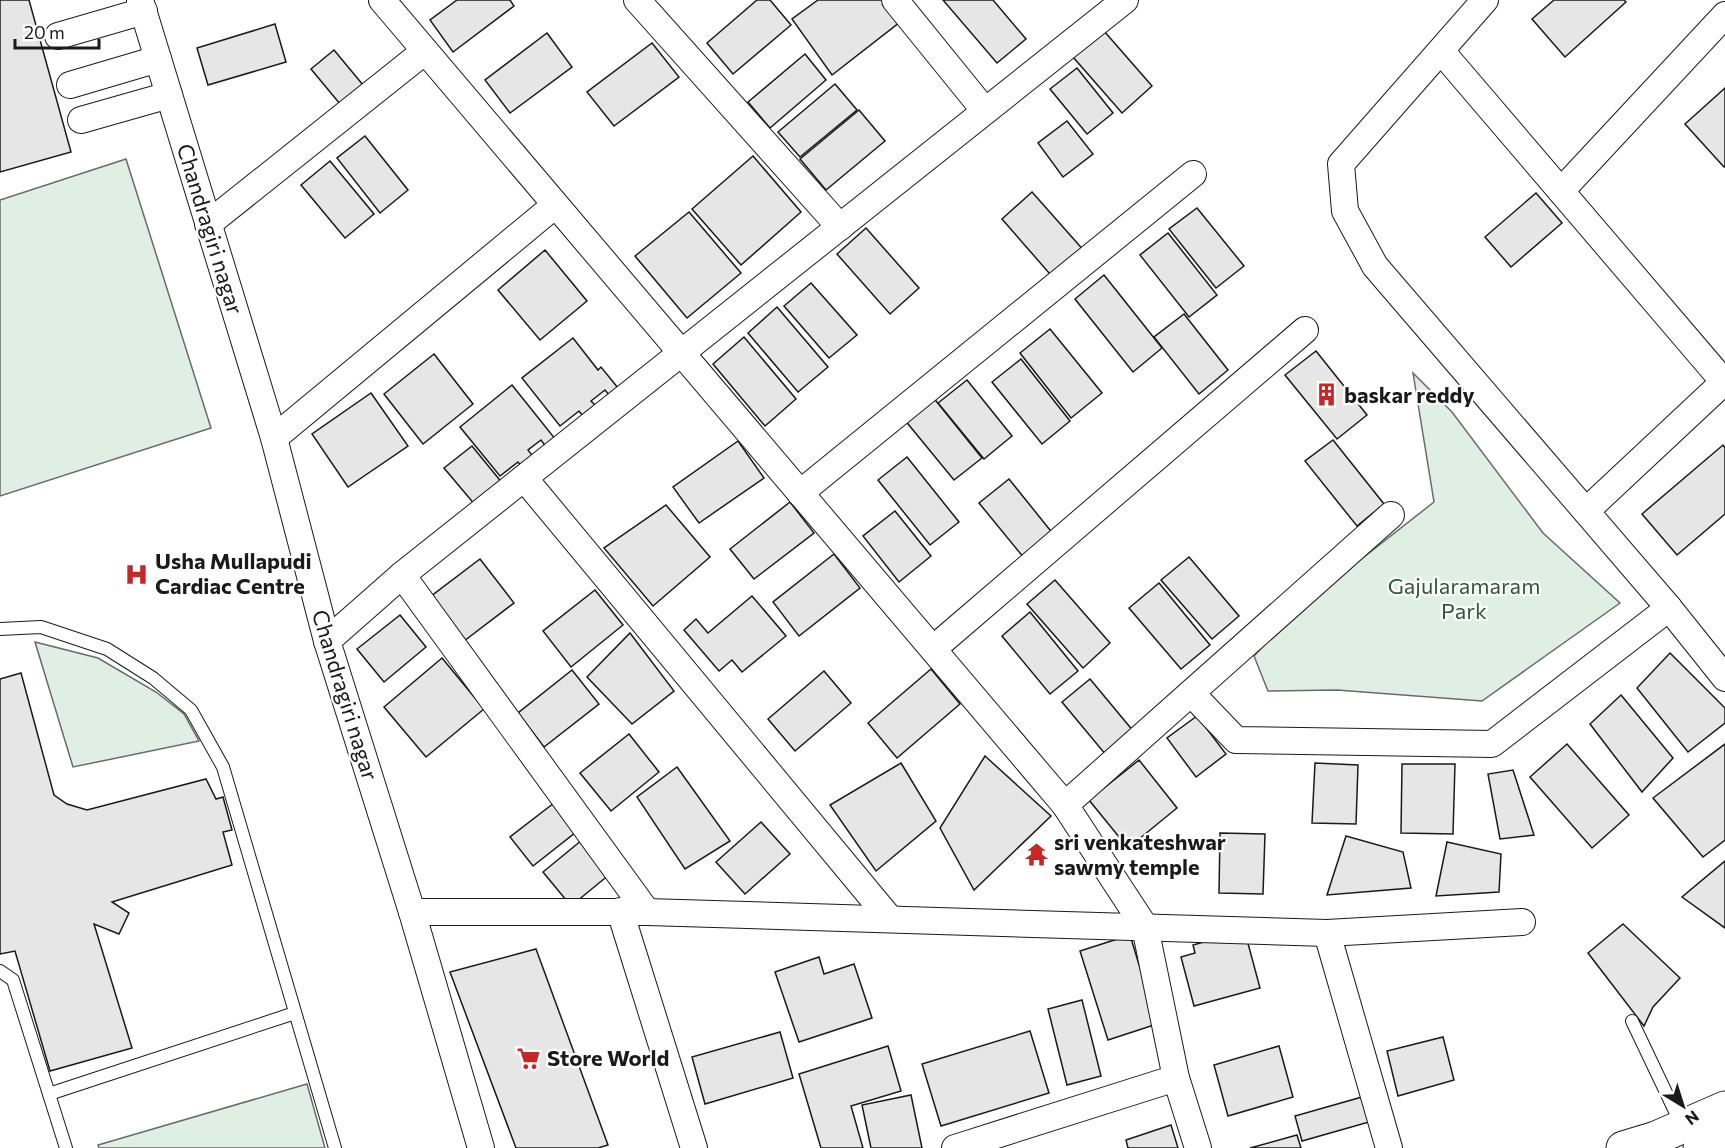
<svg xmlns="http://www.w3.org/2000/svg" width="1725" height="1148" font-family="Commissioner,sans-serif">
<rect width="100%" height="100%" fill="#fff"/>
<g fill="#e0efe3" stroke="#6a6a6a" stroke-width="1.5">
<polygon points="126,159 211,428 0,496 0,200"/>
<polygon points="1413,373 1452,412 1543,533 1620,603 1482,701 1337,690 1268,691 1254,656 1304,604 1434,502"/>
<polygon points="35,642 98,658 156,692 184,714 199,741 73,767"/>
<polygon points="307,1084 325,1148 99,1148 98,1145"/>
</g>
<g fill="#e6e6e6" stroke="#1a1a1a" stroke-width="1.5">
<polygon points="0,0 29,0 71,152 0,172"/>
<polygon points="457,0 510,0 514,6 453,52 430,20"/>
<polygon points="757,0 770,0 791,25 733,74 707,43"/>
<polygon points="818,0 883,0 900,22 832,75 792,19"/>
<polygon points="943,0 993,0 1026,39 997,63"/>
<polygon points="1554,0 1624,0 1626,2 1565,57 1532,19"/>
<polygon points="275,24 286,62 208,85 197,48"/>
<polygon points="1104,31 1152,86 1122,113 1073,57"/>
<polygon points="547,33 572,67 510,113 485,80"/>
<polygon points="652,43 679,77 614,126 587,92"/>
<polygon points="334,50 368,91 345,110 311,69"/>
<polygon points="805,54 826,80 770,128 748,102"/>
<polygon points="1077,68 1113,113 1087,134 1050,89"/>
<polygon points="835,84 857,110 800,157 778,132"/>
<polygon points="1725,88 1725,167 1724,167 1685,124"/>
<polygon points="859,110 885,141 826,190 800,159"/>
<polygon points="1067,121 1093,154 1063,177 1038,143"/>
<polygon points="365,136 408,190 380,213 337,158"/>
<polygon points="753,156 801,212 741,265 692,209"/>
<polygon points="330,161 374,214 345,238 301,185"/>
<polygon points="1032,192 1086,253 1056,281 1002,219"/>
<polygon points="1536,193 1562,223 1511,267 1485,237"/>
<polygon points="1197,208 1244,266 1216,288 1169,229"/>
<polygon points="689,212 741,273 687,318 635,256"/>
<polygon points="866,228 919,288 890,314 837,254"/>
<polygon points="1168,233 1217,295 1189,317 1140,255"/>
<polygon points="545,250 587,301 540,340 498,290"/>
<polygon points="1104,275 1162,348 1133,372 1075,299"/>
<polygon points="811,283 857,335 829,358 784,306"/>
<polygon points="777,307 828,367 798,392 748,333"/>
<polygon points="1184,314 1228,370 1199,394 1154,337"/>
<polygon points="1050,329 1102,393 1071,418 1020,353"/>
<polygon points="744,337 796,399 765,426 713,364"/>
<polygon points="573,338 598,370 601,367 618,388 609,395 605,390 591,401 595,405 582,415 579,411 560,426 522,378"/>
<polygon points="1316,351 1367,415 1337,439 1285,375"/>
<polygon points="434,354 473,404 423,444 384,394"/>
<polygon points="1021,359 1070,421 1042,444 992,382"/>
<polygon points="967,380 1012,436 984,459 938,403"/>
<polygon points="512,385 556,440 546,447 541,440 528,450 534,458 522,467 518,462 500,476 460,427"/>
<polygon points="371,393 408,446 348,487 312,434"/>
<polygon points="932,396 982,458 954,480 904,419"/>
<polygon points="1333,440 1384,504 1357,526 1305,461"/>
<polygon points="738,441 764,478 699,523 673,487"/>
<polygon points="1723,445 1725,448 1725,514 1677,555 1642,514"/>
<polygon points="472,446 503,484 476,506 444,468"/>
<polygon points="907,457 959,522 930,545 878,480"/>
<polygon points="1009,479 1058,540 1029,564 979,503"/>
<polygon points="790,502 814,533 754,579 730,549"/>
<polygon points="666,505 710,557 653,606 604,548"/>
<polygon points="895,511 931,556 899,582 863,536"/>
<polygon points="834,554 860,588 799,636 773,602"/>
<polygon points="1189,557 1239,616 1212,639 1161,580"/>
<polygon points="480,559 514,603 464,641 430,597"/>
<polygon points="1055,580 1110,643 1083,668 1027,604"/>
<polygon points="1159,583 1210,645 1181,669 1129,608"/>
<polygon points="595,590 623,625 571,667 543,631"/>
<polygon points="752,596 786,636 742,672 732,660 719,671 684,630 696,619 708,633"/>
<polygon points="1030,612 1078,671 1050,694 1002,636"/>
<polygon points="400,615 426,647 384,682 357,649"/>
<polygon points="630,633 674,691 632,724 587,677"/>
<polygon points="1670,653 1725,708 1725,723 1688,752 1637,688"/>
<polygon points="442,658 484,709 426,757 384,707"/>
<polygon points="931,669 960,704 897,758 868,723"/>
<polygon points="572,670 599,704 544,747 518,713"/>
<polygon points="824,671 851,703 795,751 768,719"/>
<polygon points="21,673 54,795 67,804 87,810 206,779 216,799 223,797 232,830 223,832 232,865 112,902 129,913 119,934 94,924 132,1048 50,1071 15,951 0,954 0,679"/>
<polygon points="1090,679 1134,732 1106,755 1062,702"/>
<polygon points="1621,695 1673,758 1642,792 1590,724"/>
<polygon points="1197,716 1226,754 1196,777 1167,738"/>
<polygon points="629,734 659,772 611,811 580,773"/>
<polygon points="1567,744 1629,815 1592,848 1530,777"/>
<polygon points="1725,744 1725,840 1703,857 1653,798"/>
<polygon points="985,756 1051,816 974,890 940,828"/>
<polygon points="1139,760 1177,808 1128,848 1089,800"/>
<polygon points="901,763 936,821 876,871 830,805"/>
<polygon points="1315,763 1358,765 1356,824 1312,823"/>
<polygon points="1402,764 1455,764 1453,834 1401,833"/>
<polygon points="677,767 730,841 685,869 637,797"/>
<polygon points="1513,770 1534,835 1500,839 1488,774"/>
<polygon points="554,803 576,832 533,866 510,837"/>
<polygon points="761,822 790,854 745,894 716,862"/>
<polygon points="1220,833 1265,834 1263,894 1219,893"/>
<polygon points="1346,836 1403,852 1411,888 1327,895"/>
<polygon points="582,840 610,874 571,906 543,872"/>
<polygon points="1447,842 1501,854 1499,892 1436,896"/>
<polygon points="1725,861 1725,928 1682,897"/>
<polygon points="1623,924 1680,978 1653,1007 1644,1026 1588,953"/>
<polygon points="1130,935 1157,1024 1108,1040 1080,951"/>
<polygon points="1226,936 1246,936 1260,988 1194,1006 1181,957 1195,953 1193,945"/>
<polygon points="536,949 608,1145 598,1148 516,1148 450,972"/>
<polygon points="819,957 824,974 854,964 872,1018 799,1042 775,972"/>
<polygon points="1082,1000 1101,1076 1067,1085 1048,1009"/>
<polygon points="1030,1031 1049,1093 941,1126 922,1064"/>
<polygon points="780,1032 793,1078 705,1104 692,1057"/>
<polygon points="1443,1037 1454,1080 1398,1096 1387,1051"/>
<polygon points="888,1046 901,1091 851,1106 863,1148 821,1148 799,1074"/>
<polygon points="1279,1046 1293,1097 1228,1116 1214,1065"/>
<polygon points="911,1095 922,1148 871,1148 862,1105"/>
<polygon points="1362,1097 1369,1122 1302,1141 1295,1116"/>
<polygon points="1171,1125 1178,1148 1128,1148 1126,1140"/>
<polygon points="1297,1135 1301,1148 1250,1148"/>
</g>
<g fill="none" stroke-linecap="round" stroke-linejoin="round">
<defs>
<g id="service">
<polyline points="0,629 41,627 107,649 153,678 191,710 223,767 335,1148"/>
<polyline points="0,971 13,980 66,1148"/>
<polyline points="1632,1021 1682,1126"/>
<polyline points="49,1094 295,1013"/>
</g>
<g id="minor">
<polyline points="140,0 274,438 327,641 412,912 481,1148"/>
<polyline points="382,0 1065,805 1145,927 1176,1078 1198,1148"/>
<polyline points="637,0 840,227"/>
<polyline points="895,0 985,111"/>
<polyline points="1485,0 1341,164 1345,211 1375,266 1669,608 1725,678"/>
<polyline points="58,36 144,11"/>
<polyline points="1442,52 1724,382"/>
<polyline points="70,85 158,59"/>
<polyline points="81,120 169,95"/>
<polyline points="1561,191 1725,15"/>
<polyline points="208,224 425,51"/>
<polyline points="274,438 554,206"/>
<polyline points="524,478 890,919"/>
<polyline points="800,493 1193,174"/>
<polyline points="1586,511 1725,381"/>
<polyline points="402,575 647,912"/>
<polyline points="327,641 402,575 1125,0"/>
<polyline points="933,649 1305,330"/>
<polyline points="1191,693 1236,740 1492,744 1669,608"/>
<polyline points="1065,805 1391,515"/>
<polyline points="620,911 694,1148"/>
<polyline points="412,912 647,912 1327,933 1522,922"/>
<polyline points="1327,933 1389,1148"/>
<polyline points="955,1148 1176,1078"/>
</g>
<g id="secondary">
<polyline points="1623,1148 1656,1138 1725,1108"/>
<polyline points="1700,1148 1725,1137"/>
</g>
</defs>
<use href="#service" stroke="#1a1a1a" stroke-width="14"/>
<use href="#minor" stroke="#1a1a1a" stroke-width="28"/>
<use href="#secondary" stroke="#1a1a1a" stroke-width="35"/>
<use href="#service" stroke="#fff" stroke-width="12"/>
<use href="#minor" stroke="#fff" stroke-width="26"/>
<use href="#secondary" stroke="#fff" stroke-width="33"/>
</g>
<defs>
<symbol id="building-bare" viewBox="-9 -9 18 18"><path d="M-4-6H4V6H1V3H-1V6H-4ZM-2.5-4.3h1.7v1.8h-1.7ZM.8-4.3h1.7v1.8H.8ZM-2.5-1h1.7V.8h-1.7ZM.8-1h1.7V.8H.8Z" fill="#c62828" stroke="#fff" stroke-width="2.5" paint-order="stroke"/></symbol>
<symbol id="hospital-bare" viewBox="-9 -9 18 18"><path d="M-5-5h3v3.5h4V-5h3V5h-3V1.5h-4V5h-3Z" fill="#c62828" stroke="#fff" stroke-width="2.5" paint-order="stroke"/></symbol>
<symbol id="temple-bare" viewBox="-9 -9 18 18"><path d="M0-6L5-2H3V0L6.5 2.5H4V6H1.5V3h-3V6H-4V2.5H-6.5L-3 0V-2H-5Z" fill="#c62828" stroke="#fff" stroke-width="2.5" paint-order="stroke"/></symbol>
<symbol id="supermarket-bare" viewBox="-9 -9 18 18"><path d="M-6-5.5h2.5l.6 2H6L4.5 2H-2.5L-4.4-4H-6ZM-1.5 3.2a1.3 1.3 0 1 0 .1 0ZM3 3.2a1.3 1.3 0 1 0 .1 0Z" fill="#c62828" stroke="#fff" stroke-width="2.5" paint-order="stroke"/></symbol>
</defs>
<g fill-rule="evenodd">
<use href="#building-bare" x="1310" y="378" width="33" height="33"/>
<use href="#hospital-bare" x="120" y="558" width="33" height="33"/>
<use href="#temple-bare" x="1020" y="838" width="33" height="33"/>
<use href="#supermarket-bare" x="512" y="1042" width="33" height="33"/>
</g>
<g text-anchor="middle" stroke-width="4.5" stroke-linejoin="round" paint-order="stroke">
<g font-size="22" fill="#1a1a1a" stroke="#fff">
<text transform="translate(210 229) rotate(73)" y="8">Chandragiri nagar</text>
<text transform="translate(345 695) rotate(73)" y="8">Chandragiri nagar</text>
</g>
<g font-size="22" font-weight="bold" fill="#1a1a1a" stroke="#fff" text-anchor="start">
<text x="1344" y="403">baskar reddy</text>
<text x="155" y="569">Usha Mullapudi<tspan x="155" dy="25">Cardiac Centre</tspan></text>
<text x="1054" y="850">sri venkateshwar<tspan x="1054" dy="25">sawmy temple</tspan></text>
<text x="547" y="1066">Store World</text>
</g>
<g font-size="22" fill="#2b5a34" stroke="#fff">
<text x="1464" y="594">Gajularamaram<tspan x="1464" dy="25">Park</tspan></text>
</g>
</g>
<g transform="translate(1683 1106) rotate(142)" stroke="#ffffff" stroke-width="4.5" paint-order="stroke">
<path d="M0-4.5L10 22L0 15L-10 22Z" fill="#1a1a1a"/>
<text y="-9" font-size="16" font-weight="bold" text-anchor="middle" fill="#1a1a1a">N</text>
</g>
<path d="M15 39v9h84v-9" fill="none" stroke="#1a1a1a" stroke-width="3"/>
<text x="24" y="39" font-size="18" fill="#1a1a1a" stroke="#ffffff" stroke-width="4.5" paint-order="stroke">20 m</text>
</svg>
